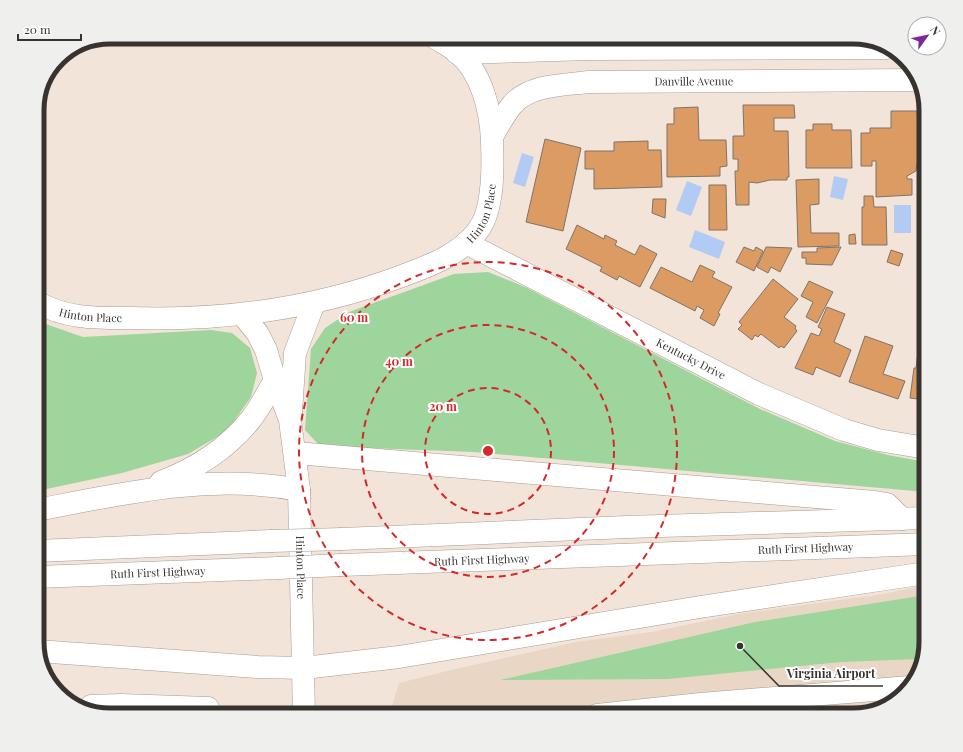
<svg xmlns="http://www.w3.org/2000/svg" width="963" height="752" font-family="'Playfair Display',serif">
<rect width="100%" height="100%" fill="#f2e4d8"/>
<polygon fill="#ead6c5" points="926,585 926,642 911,686 885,708 853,715 389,715 399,683 451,670 576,642 651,632 739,614 883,594"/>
<g fill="#9ed59c">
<polygon points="478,37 667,37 492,46"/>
<polygon points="488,272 525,287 760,409 835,441 888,455 926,462 926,492 474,452 342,447 318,444 305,430 311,349 325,328 349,312 454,274"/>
<polygon points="37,321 83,337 211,330 232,333 250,348 257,373 251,397 227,431 188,454 122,473 37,491"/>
<polygon points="926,595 926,642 920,659 841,662 668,679 500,680 755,622"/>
</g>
<g fill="#b2cbf4">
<polygon points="522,153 534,157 525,187 513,183"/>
<polygon points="834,176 848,179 843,200 830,197"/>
<polygon points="687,181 702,187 691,216 676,210"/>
<rect x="894" y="205" width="17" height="28"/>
<polygon points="695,230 725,242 719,259 689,247"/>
</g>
<g fill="#db9b62" stroke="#807369">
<polygon points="743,105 794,105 795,118 774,118 774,131 788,131 789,177 787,177 787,180 770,180 757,183 749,182 749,205 736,205 735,171 738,171 738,159 733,159 733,136 744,136"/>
<polygon points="698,107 699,140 726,140 727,166 720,167 720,176 667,177 667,124 674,124 674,108"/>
<polygon points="891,111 917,111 920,163 917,163 916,171 907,176 907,179 912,179 912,195 876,197 876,161 872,161 872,166 861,166 861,133 870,133 870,128 891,128"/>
<polygon points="813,124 832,124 832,130 851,130 852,168 806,168 806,130 813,130"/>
<polygon points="545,139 581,148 563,231 526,222"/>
<polygon points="648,141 648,150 661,150 662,187 594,189 594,169 585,169 585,151 614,151 614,142"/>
<polygon points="819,179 819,204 810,205 811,233 839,233 839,246 798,247 796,180"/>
<polygon points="709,185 726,185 727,230 709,230"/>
<rect x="923" y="192" width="3" height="19"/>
<polygon points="864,196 873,196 874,207 886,207 887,245 862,245 862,207 864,207"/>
<polygon points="653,199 666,199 665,218 652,213"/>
<polygon points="577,225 604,239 605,235 617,241 615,245 635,255 640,245 657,254 640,287 619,276 617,280 600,271 602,267 566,249"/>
<polygon points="855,234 856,244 849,244 849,235"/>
<polygon points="744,247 754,251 756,247 763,251 754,271 736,262"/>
<polygon points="766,247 792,248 780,272 771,267 768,273 757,267"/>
<polygon points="841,247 832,265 806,264 806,258 802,258 802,252 817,252 817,248"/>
<polygon points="891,250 903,254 899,266 887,262"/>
<polygon points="700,265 715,272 712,277 732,287 718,313 720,314 714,326 700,318 704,310 697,306 695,311 650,288 661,267 692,282"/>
<polygon points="773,279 798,299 784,317 796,326 795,328 797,331 784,348 781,346 779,348 761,334 758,337 755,335 752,340 738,329 742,325 739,322"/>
<polygon points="809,281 833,292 817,323 806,317 813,302 801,296"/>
<polygon points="827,307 845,314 834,342 851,350 840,377 816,367 813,375 795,368 811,333 819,336 822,329 818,327"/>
<polygon points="865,336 893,346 883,374 905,381 898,399 849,382"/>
<polygon points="919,344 926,344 926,400 910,398 914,368 916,368"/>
<polygon points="882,708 853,715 846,715 846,711"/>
<polygon points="749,712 750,715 721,715 721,714"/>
</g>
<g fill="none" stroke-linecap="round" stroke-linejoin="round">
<defs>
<g id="minor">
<polyline points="457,53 589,49 886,48"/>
<path id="s1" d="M492,137C498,126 504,115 512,105C530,84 565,85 589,82L919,80"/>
<path id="s2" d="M466,243L759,394L844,430L878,440L926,448"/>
<path id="s3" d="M37,302C65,319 99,318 130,318C223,321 314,309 402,276C429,266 462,254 479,229C494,208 493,166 492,142C491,111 482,72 457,52C450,46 441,42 434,37"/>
<path id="s4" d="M243,315L258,334L266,350L275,380L290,420L299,490L304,715"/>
<polyline points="291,412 295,353 314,303"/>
<polyline points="91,706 121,705 208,708"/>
<polyline points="597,715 701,704 910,687"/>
</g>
<g id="highway">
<polyline points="296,453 875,502 887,504 902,519"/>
<path d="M161,482C195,469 228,448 251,419C260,408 267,393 275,380"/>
<path d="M37,510C124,493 211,473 299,490"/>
<polyline points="342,539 627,527 926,518"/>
<polyline points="37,551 271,541"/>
<path id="s5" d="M341,565L926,544"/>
<path id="s6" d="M37,577L278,568"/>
<polyline points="38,651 258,667 304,668 399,657 700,607 926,573"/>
</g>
</defs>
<use href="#minor" stroke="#a89b90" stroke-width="23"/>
<use href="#highway" stroke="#a89b90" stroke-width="23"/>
<use href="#minor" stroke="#fff" stroke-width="22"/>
<use href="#highway" stroke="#fff" stroke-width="22"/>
<defs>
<g id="highway-bridge">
<polyline points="271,541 342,539"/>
<polyline points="278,568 341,565"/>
</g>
</defs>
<use href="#highway-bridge" stroke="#a89b90" stroke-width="23" stroke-linecap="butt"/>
<use href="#highway-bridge" stroke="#fff" stroke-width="22"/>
</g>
<g fill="none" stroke="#d62828" stroke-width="2" stroke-dasharray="7 5">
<circle cx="488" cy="451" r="63"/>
<circle cx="488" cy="451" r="126"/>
<circle cx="488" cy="451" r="189"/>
</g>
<g text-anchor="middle" stroke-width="4" stroke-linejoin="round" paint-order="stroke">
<g font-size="11" fill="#38332e" stroke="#fff">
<text dy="4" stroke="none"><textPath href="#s1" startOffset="225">Danville Avenue</textPath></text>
<text dy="4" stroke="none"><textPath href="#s3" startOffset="480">Hinton Place</textPath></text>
<text dy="4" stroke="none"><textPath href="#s3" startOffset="56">Hinton Place</textPath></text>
<text dy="4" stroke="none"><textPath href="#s2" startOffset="253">Kentucky Drive</textPath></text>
<text dy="4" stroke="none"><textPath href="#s5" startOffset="465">Ruth First Highway</textPath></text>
<text dy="4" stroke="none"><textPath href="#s5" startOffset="141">Ruth First Highway</textPath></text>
<text dy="4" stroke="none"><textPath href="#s4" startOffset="264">Hinton Place</textPath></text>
<text dy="4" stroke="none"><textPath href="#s6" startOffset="121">Ruth First Highway</textPath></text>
</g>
</g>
<path d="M0 0H963V752H0ZM110 44H853A66 66 0 0 1 919 110V642A66 66 0 0 1 853 708H110A66 66 0 0 1 44 642V110A66 66 0 0 1 110 44Z" fill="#efefee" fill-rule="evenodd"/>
<path fill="none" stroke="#38332e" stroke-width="5" d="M110 44H853A66 66 0 0 1 919 110V642A66 66 0 0 1 853 708H110A66 66 0 0 1 44 642V110A66 66 0 0 1 110 44Z"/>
<circle cx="488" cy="451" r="6" fill="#d62828" stroke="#fff" stroke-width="2"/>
<g font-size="12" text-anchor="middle" font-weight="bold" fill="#d62828" stroke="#fff" stroke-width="4" stroke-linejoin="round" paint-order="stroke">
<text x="354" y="322">60 m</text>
<text x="399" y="366">40 m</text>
<text x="443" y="411">20 m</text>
</g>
<path fill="none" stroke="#38332e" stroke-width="1.5" d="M740 646L779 686H883"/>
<circle fill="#38332e" stroke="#fff" stroke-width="1.5" cx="740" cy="646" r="4"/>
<g font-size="12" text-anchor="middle" font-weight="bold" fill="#38332e" stroke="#fff" stroke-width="4" stroke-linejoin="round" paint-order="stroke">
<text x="831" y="678">Virginia Airport</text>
</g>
<g transform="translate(927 36) rotate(57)"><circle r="19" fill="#ffffff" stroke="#afadab"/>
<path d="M0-3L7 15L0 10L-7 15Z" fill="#7a2a9b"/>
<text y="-6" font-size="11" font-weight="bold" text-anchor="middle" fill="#38332e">N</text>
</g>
<path d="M18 34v6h63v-6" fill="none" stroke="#38332e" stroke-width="2"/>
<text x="24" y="34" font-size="12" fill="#38332e" stroke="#ffffff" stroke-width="3" paint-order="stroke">20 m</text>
</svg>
